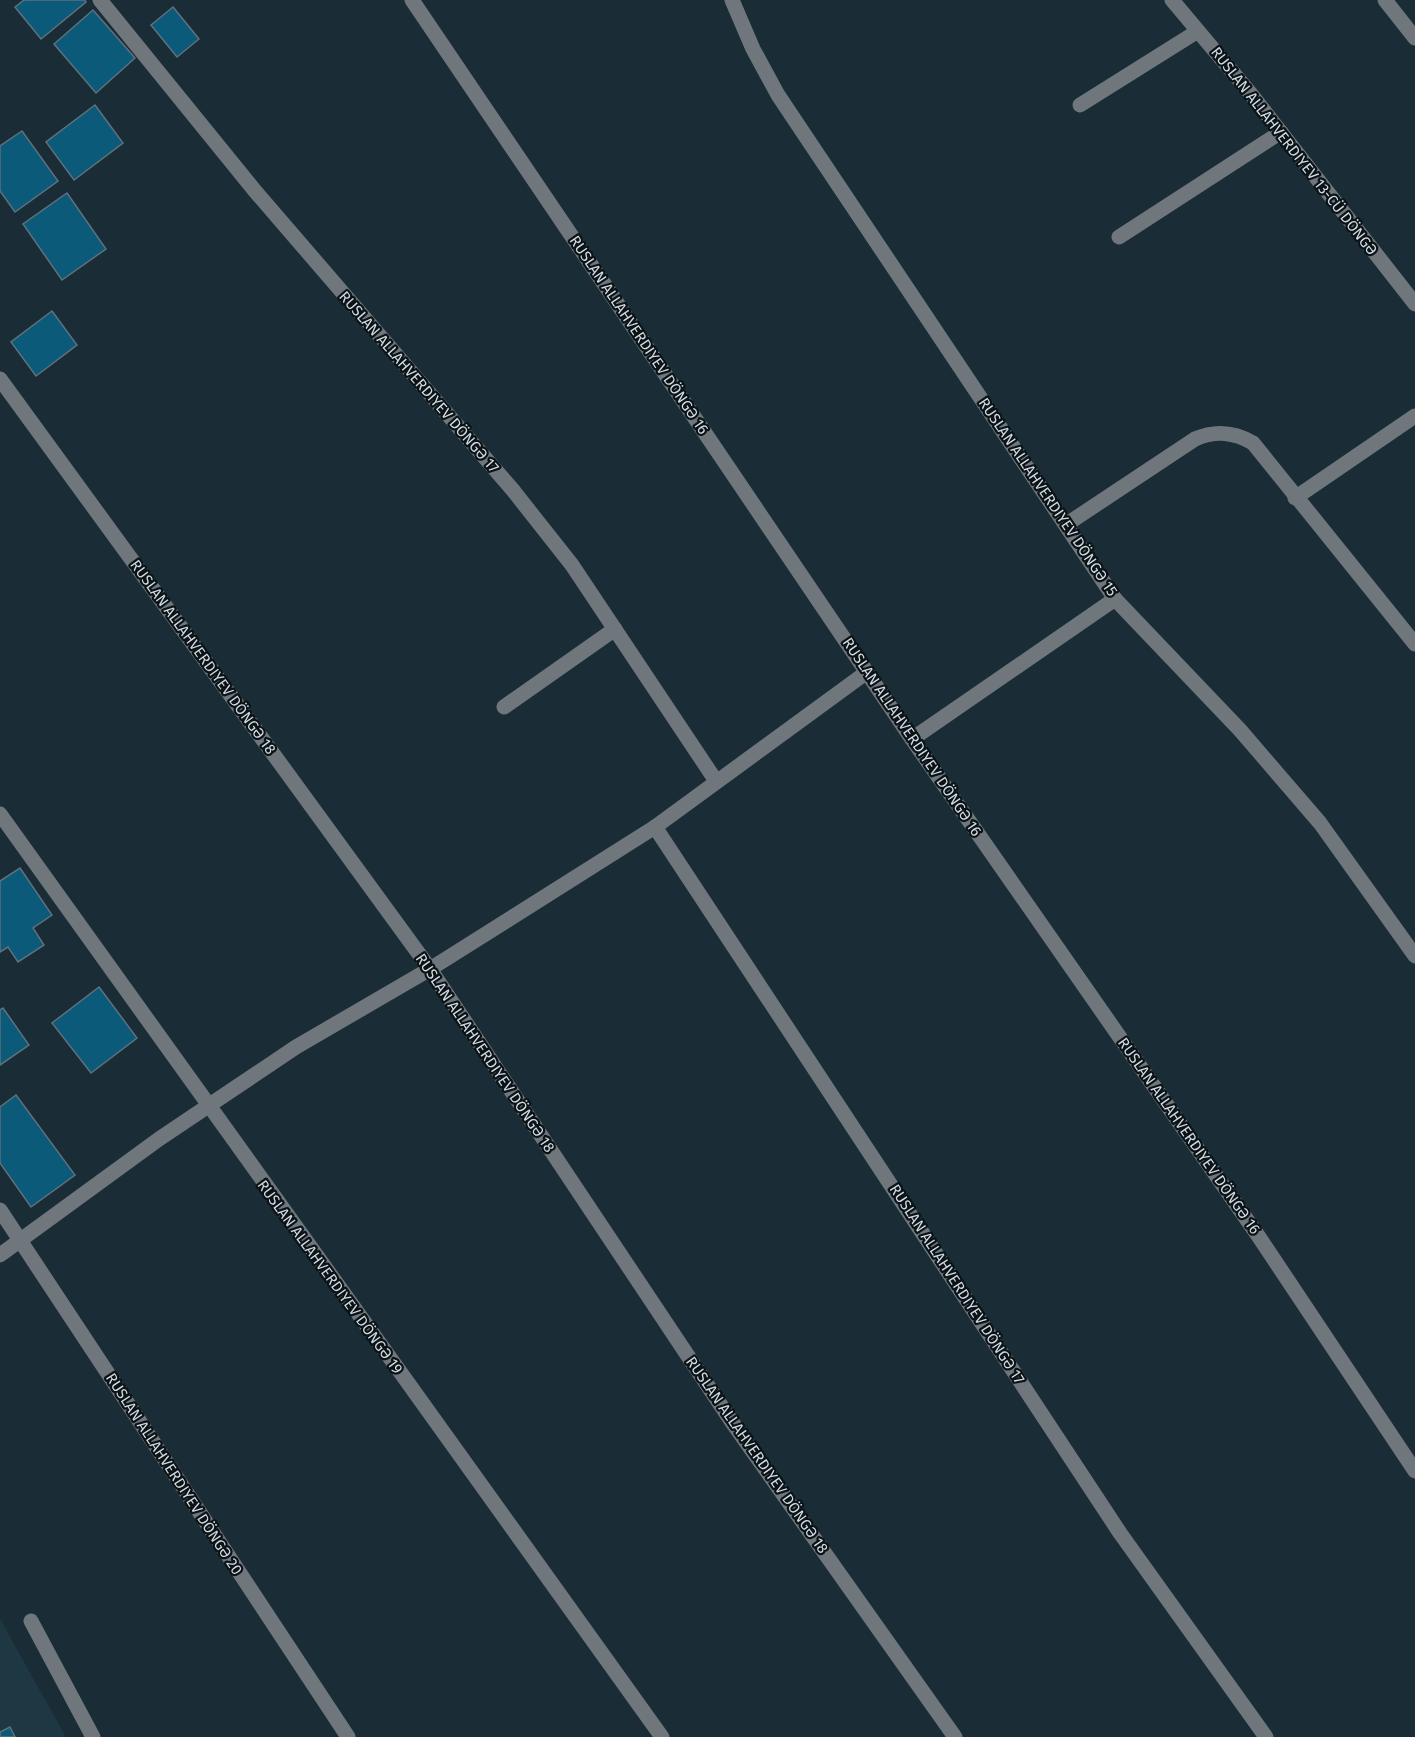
<svg xmlns="http://www.w3.org/2000/svg" width="1415" height="1737" font-family="'Fira Sans',sans-serif">
<rect width="100%" height="100%" fill="#1a2c35"/>
<polygon fill="#1d3743" points="0,1619 66,1737 0,1737"/>
<g fill="#0b5a79" stroke="#5e717c" stroke-width="1.5">
<polygon points="24,0 85,0 86,2 41,39 15,7"/>
<polygon points="173,7 199,39 177,57 151,25"/>
<polygon points="93,10 135,58 96,93 54,44"/>
<polygon points="95,105 123,143 74,180 46,142"/>
<polygon points="22,131 58,181 15,212 0,191 0,146"/>
<polygon points="67,193 106,249 62,280 23,224"/>
<polygon points="52,311 77,345 36,376 11,342"/>
<polygon points="20,868 52,915 33,928 44,945 18,962 8,947 0,952 0,881"/>
<polygon points="99,987 137,1038 91,1073 52,1023"/>
<polygon points="3,1008 29,1045 0,1065 0,1010"/>
<polygon points="16,1095 75,1175 31,1207 0,1163 0,1107"/>
<polygon points="10,1727 15,1737 0,1737 0,1732"/>
</g>
<g fill="none" stroke-linecap="round" stroke-linejoin="round">
<g stroke="#6f777c" stroke-width="15">
<polyline points="100,0 255,191 512,489 572,565 716,781"/>
<polyline points="412,0 912,739 1259,1237 1415,1471"/>
<polyline points="732,0 753,49 778,95 1115,599 1240,730 1320,823 1415,956"/>
<polyline points="1172,0 1251,94 1415,304"/>
<polyline points="1385,0 1415,38"/>
<polyline points="1080,105 1198,31"/>
<polyline points="1119,237 1281,132"/>
<polyline points="0,379 430,969 734,1425 955,1737"/>
<polyline points="1295,498 1415,416"/>
<path d="M1067,524L1195,439C1216,430 1234,432 1253,443L1415,644"/>
<polyline points="504,707 615,629"/>
<polyline points="912,739 1115,599"/>
<polyline points="0,814 662,1737"/>
<polyline points="655,827 1120,1533 1266,1737"/>
<polyline points="0,1210 348,1737"/>
<polyline points="0,1255 159,1139 296,1047 430,969 655,827 867,672"/>
<polyline points="31,1621 93,1737"/>
</g>
</g>
<g text-anchor="middle" stroke-width="4.5" stroke-linejoin="round" paint-order="stroke">
<g font-size="15" fill="#d1dce2" stroke="#0b1317">
<text transform="translate(1294 151) rotate(52)" y="5">RUSLAN ALLAHVERDIYEV 13-CÜ DÖNGƏ</text>
<text transform="translate(639 335) rotate(56)" y="5">RUSLAN ALLAHVERDIYEV DÖNGƏ 16</text>
<text transform="translate(419 382) rotate(49)" y="5">RUSLAN ALLAHVERDIYEV DÖNGƏ 17</text>
<text transform="translate(1048 497) rotate(56)" y="5">RUSLAN ALLAHVERDIYEV DÖNGƏ 15</text>
<text transform="translate(203 657) rotate(54)" y="5">RUSLAN ALLAHVERDIYEV DÖNGƏ 18</text>
<text transform="translate(912 737) rotate(56)" y="5">RUSLAN ALLAHVERDIYEV DÖNGƏ 16</text>
<text transform="translate(485 1053) rotate(56)" y="5">RUSLAN ALLAHVERDIYEV DÖNGƏ 18</text>
<text transform="translate(1189 1136) rotate(55)" y="5">RUSLAN ALLAHVERDIYEV DÖNGƏ 16</text>
<text transform="translate(330 1277) rotate(54)" y="5">RUSLAN ALLAHVERDIYEV DÖNGƏ 19</text>
<text transform="translate(957 1284) rotate(57)" y="5">RUSLAN ALLAHVERDIYEV DÖNGƏ 17</text>
<text transform="translate(757 1455) rotate(55)" y="5">RUSLAN ALLAHVERDIYEV DÖNGƏ 18</text>
<text transform="translate(174 1474) rotate(57)" y="5">RUSLAN ALLAHVERDIYEV DÖNGƏ 20</text>
</g>
</g>
</svg>
